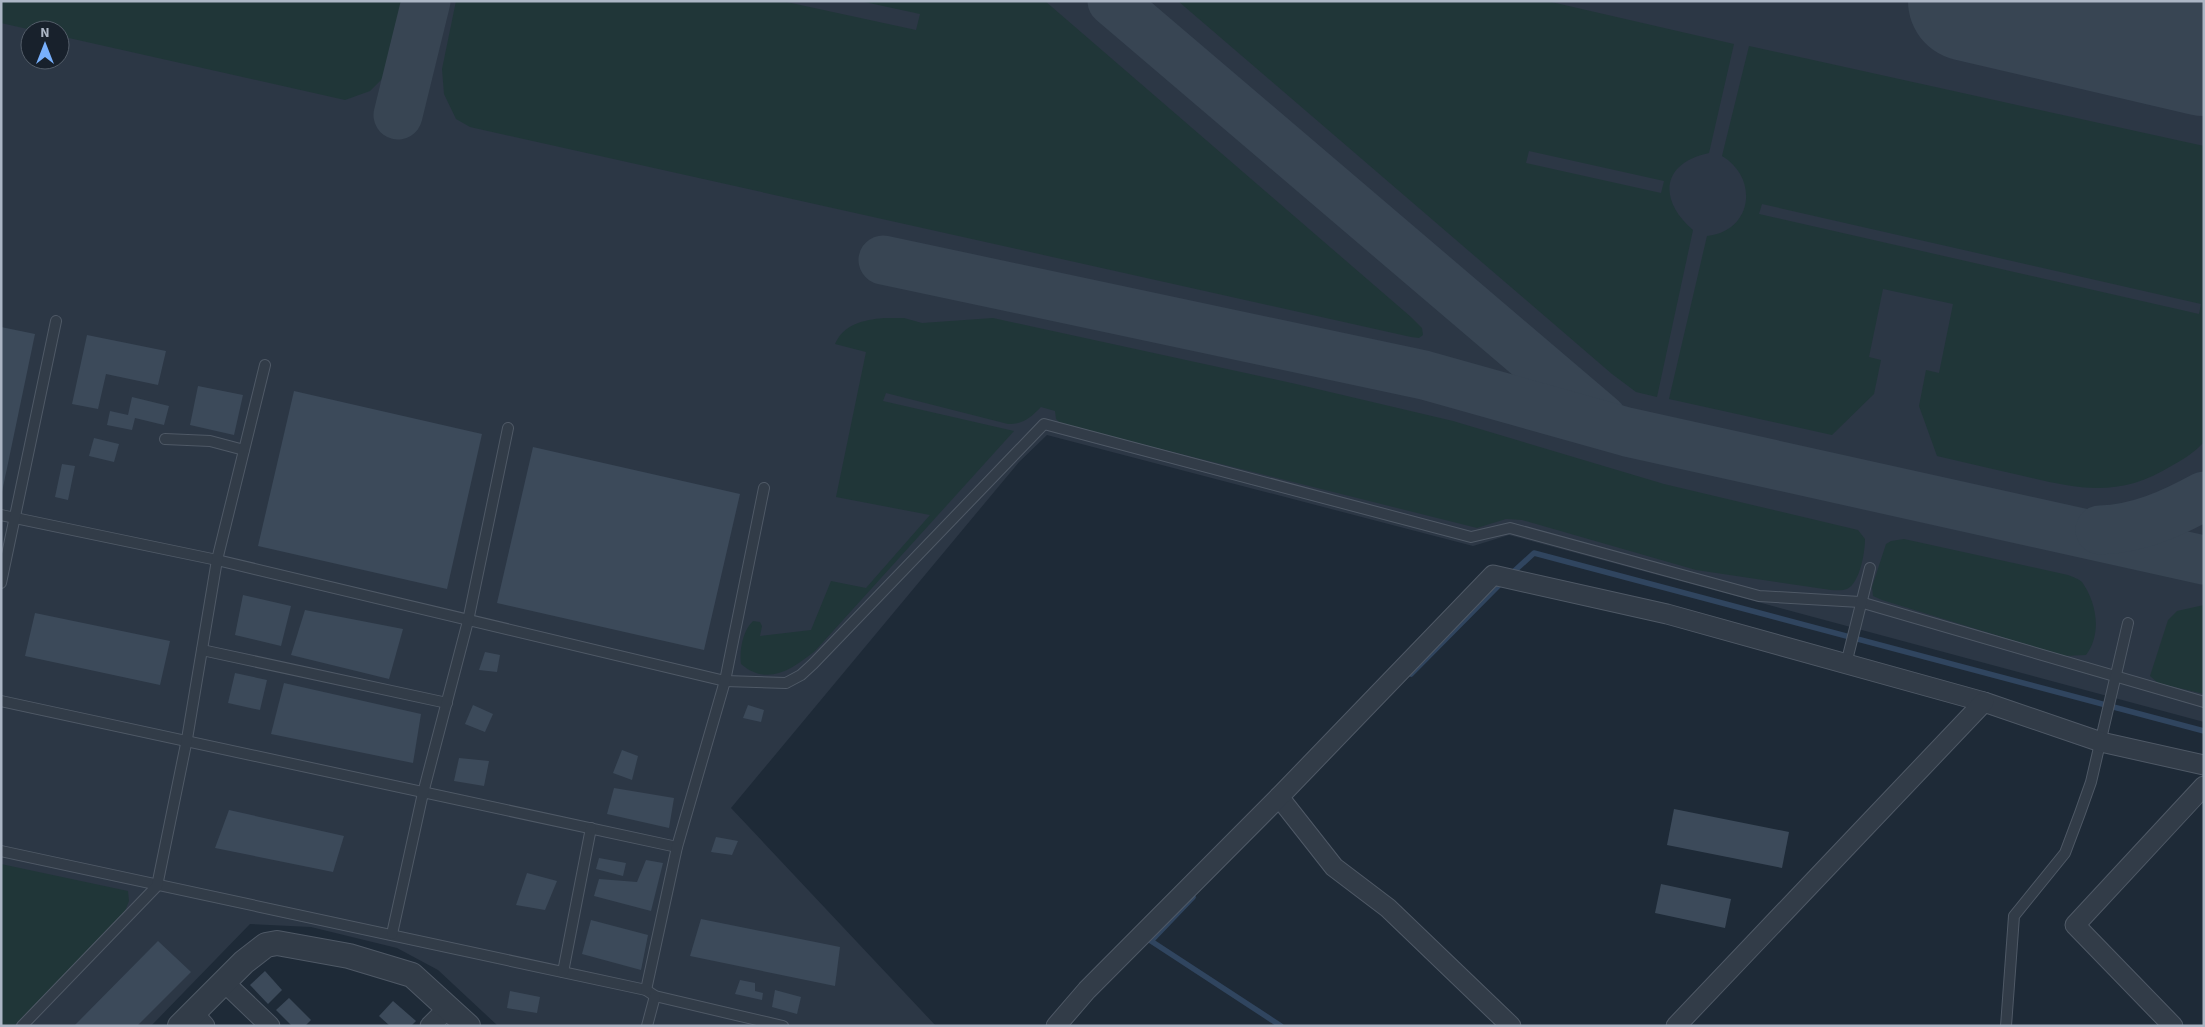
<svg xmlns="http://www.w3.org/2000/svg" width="2205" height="1027" font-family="'Source Sans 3',sans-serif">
<rect width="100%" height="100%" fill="#1e2a37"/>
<path fill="#2c3745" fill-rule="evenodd" d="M1,1H2204V722L1509,535L1473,546L1047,435L1019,462L731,808L936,1026H498L438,970L397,948L311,927L250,924L151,1026H1ZM30,30H60V60H30Z"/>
<g fill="#203638" fill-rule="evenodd">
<polygon points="1,1 402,1 396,30 399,49 390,64 382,79 370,91 345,100 60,36 60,30 32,30 1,23"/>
<polygon points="456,1 782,1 916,30 920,14 860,1 1045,1 1411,317 1422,328 1423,335 1419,338 1411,337 470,127 456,119 444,94 442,69"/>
<path d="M1178,1H1547L1734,44L1709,153C1661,163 1658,200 1693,230L1657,397L1636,392L1612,374ZM1529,151L1664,181L1661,193L1526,163Z"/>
<path d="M1749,46L2204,146V442C2195,452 2184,459 2173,465C2119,499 2077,489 2019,475C1991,469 1964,462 1937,456L1919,406L1926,370L1939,373L1953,304L1883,289L1869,357L1881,360L1874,394L1832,435L1669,399L1707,236C1753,231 1759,178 1722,156ZM1762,204L2201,304L2199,314L1759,214Z"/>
<path d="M884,318H904L922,323L993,318L1296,384L1453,421L1664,484L1858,530L1865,539C1865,552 1860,583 1847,589C1842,591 1836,590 1831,590L1696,570L1522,520L1506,519L1477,528L1061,424L1056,419L1055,411L1041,407C1030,418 1024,424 1008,424L886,393L883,401L1014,431L815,651C792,669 768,687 741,664C739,651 743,630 753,621L760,622L762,626L760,636L811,630L831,581L866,588L930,515L836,497L866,352L835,344C844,324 863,320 884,318Z"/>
<path d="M1904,539L2068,575C2073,577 2079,579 2082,582C2097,603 2102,634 2086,655L2064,656L1882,600L1873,596L1872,587L1886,544L1891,541Z"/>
<polygon points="2204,605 2204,694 2158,683 2150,676 2168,620 2177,611"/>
<polygon points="1,864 128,891 129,901 125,911 14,1026 1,1026"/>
</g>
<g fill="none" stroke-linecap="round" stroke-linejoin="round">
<g stroke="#30455f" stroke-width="5.5">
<polyline points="1510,575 1534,553 2204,731"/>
<polyline points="1411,674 1503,581"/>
<polyline points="1193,897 1151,941 1281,1026"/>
</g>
<g stroke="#384553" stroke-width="49">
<polyline points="1112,1 1602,419"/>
<polyline points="398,115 426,1"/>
<polyline points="883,260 1424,375 1627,432 2204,560"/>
<path d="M2100,530C2138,529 2171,514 2204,496"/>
</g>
<polyline stroke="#384553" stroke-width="120" points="1968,1 2204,56"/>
</g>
<g fill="#3c4a5a">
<polygon points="1,327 35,334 2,492 1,492"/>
<polygon points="87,335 166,351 158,385 106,374 98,409 72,404"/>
<polygon points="198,386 243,395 234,435 190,425"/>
<polygon points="294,391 482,434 447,589 258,546"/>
<polygon points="132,397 169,406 164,425 135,418 132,430 107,425 110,411 128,415"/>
<polygon points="94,438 119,444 114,462 89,456"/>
<polygon points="533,447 740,494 704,650 497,603"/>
<polygon points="62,464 75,466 68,500 55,497"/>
<polygon points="243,595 291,606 281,646 235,635"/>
<polygon points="305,610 403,629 389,679 291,655"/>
<polygon points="35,613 170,641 160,685 25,656"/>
<polygon points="485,652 500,655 497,672 479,670"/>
<polygon points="235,673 267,680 260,710 228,703"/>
<polygon points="284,683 421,714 413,763 271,734"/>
<polygon points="473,705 493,714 485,732 465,724"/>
<polygon points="748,705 764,710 761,722 743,718"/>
<polygon points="622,750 638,756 632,780 613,773"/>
<polygon points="459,758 489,761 484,786 454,781"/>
<polygon points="614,788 674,798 669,828 607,814"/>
<polygon points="1674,809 1789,832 1782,868 1667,845"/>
<polygon points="229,810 344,836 333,872 215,848"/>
<polygon points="716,837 738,841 732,855 711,852"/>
<polygon points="599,858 626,863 623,876 596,869"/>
<polygon points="646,860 663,863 651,911 594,896 599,879 637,882"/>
<polygon points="527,873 557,881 545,910 516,905"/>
<polygon points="1661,884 1731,899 1725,928 1655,913"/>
<polygon points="701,919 840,947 835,986 690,956"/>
<polygon points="591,920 648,935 641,970 582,954"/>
<polygon points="158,941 191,972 137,1026 74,1026"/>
<polygon points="265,971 282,990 268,1004 250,985"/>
<polygon points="740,980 755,983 755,991 763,993 762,1000 735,994"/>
<polygon points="775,990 801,997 797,1014 772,1007"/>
<polygon points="510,991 540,997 537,1013 507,1008"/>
<polygon points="289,998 311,1020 305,1026 292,1026 276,1010"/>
<polygon points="393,1001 416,1021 411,1026 390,1026 379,1016"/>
</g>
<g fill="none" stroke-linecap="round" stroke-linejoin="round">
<defs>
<g id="service">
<polyline points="165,439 210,441 244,450"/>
<polyline points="1,515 217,560 725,681 786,683 801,675 813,664 1044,424 1471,537 1510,528 1759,596 1860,602 2204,702"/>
<polyline points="1,583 56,321"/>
<polyline points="202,650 447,703"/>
<polyline points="1846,664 1870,568"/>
<polyline points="1,701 677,847"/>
<polyline points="1,851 646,990 655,996 783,1026"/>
<polyline points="392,934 423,793 468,621 508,428"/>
<polyline points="563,972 591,828"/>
<polyline points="646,990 677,847 725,681 764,488"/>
<polyline points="22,1026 157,886 187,739 217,560 265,365"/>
<polyline points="647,1026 655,996"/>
<polyline points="2006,1026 2014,916 2065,853 2080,813 2091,782 2128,623"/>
</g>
<g id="minor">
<polyline points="1279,797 1334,867 1388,908 1511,1026"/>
<polyline points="224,982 270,1026"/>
<polyline points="193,1013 205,1026"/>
<polyline points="430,1026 449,1007"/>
<polyline points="1056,1026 1087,990 1279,797 1493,575 1667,614 1984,702 2101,742 2204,765"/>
<polyline points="1676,1026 1984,702"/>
<polyline points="2173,1026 2075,925 2204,786"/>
</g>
<polyline id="tertiary" points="180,1026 244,962 266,945 277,943 349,956 412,975 468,1026"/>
</defs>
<use href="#service" stroke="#4f5966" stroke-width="12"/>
<use href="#minor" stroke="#4f5966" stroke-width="21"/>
<use href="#tertiary" stroke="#4f5966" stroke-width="26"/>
<use href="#service" stroke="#323c48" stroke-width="10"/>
<use href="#minor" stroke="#323c48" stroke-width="19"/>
<use href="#tertiary" stroke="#323c48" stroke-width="24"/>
</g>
<rect width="2205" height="1027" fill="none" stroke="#acb6c5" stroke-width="5"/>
<g transform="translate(45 45)"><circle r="24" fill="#18212c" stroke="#535d69"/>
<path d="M0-4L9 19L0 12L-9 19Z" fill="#78b0fd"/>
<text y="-8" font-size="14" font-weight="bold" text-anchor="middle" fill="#acb6c5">N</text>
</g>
</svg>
